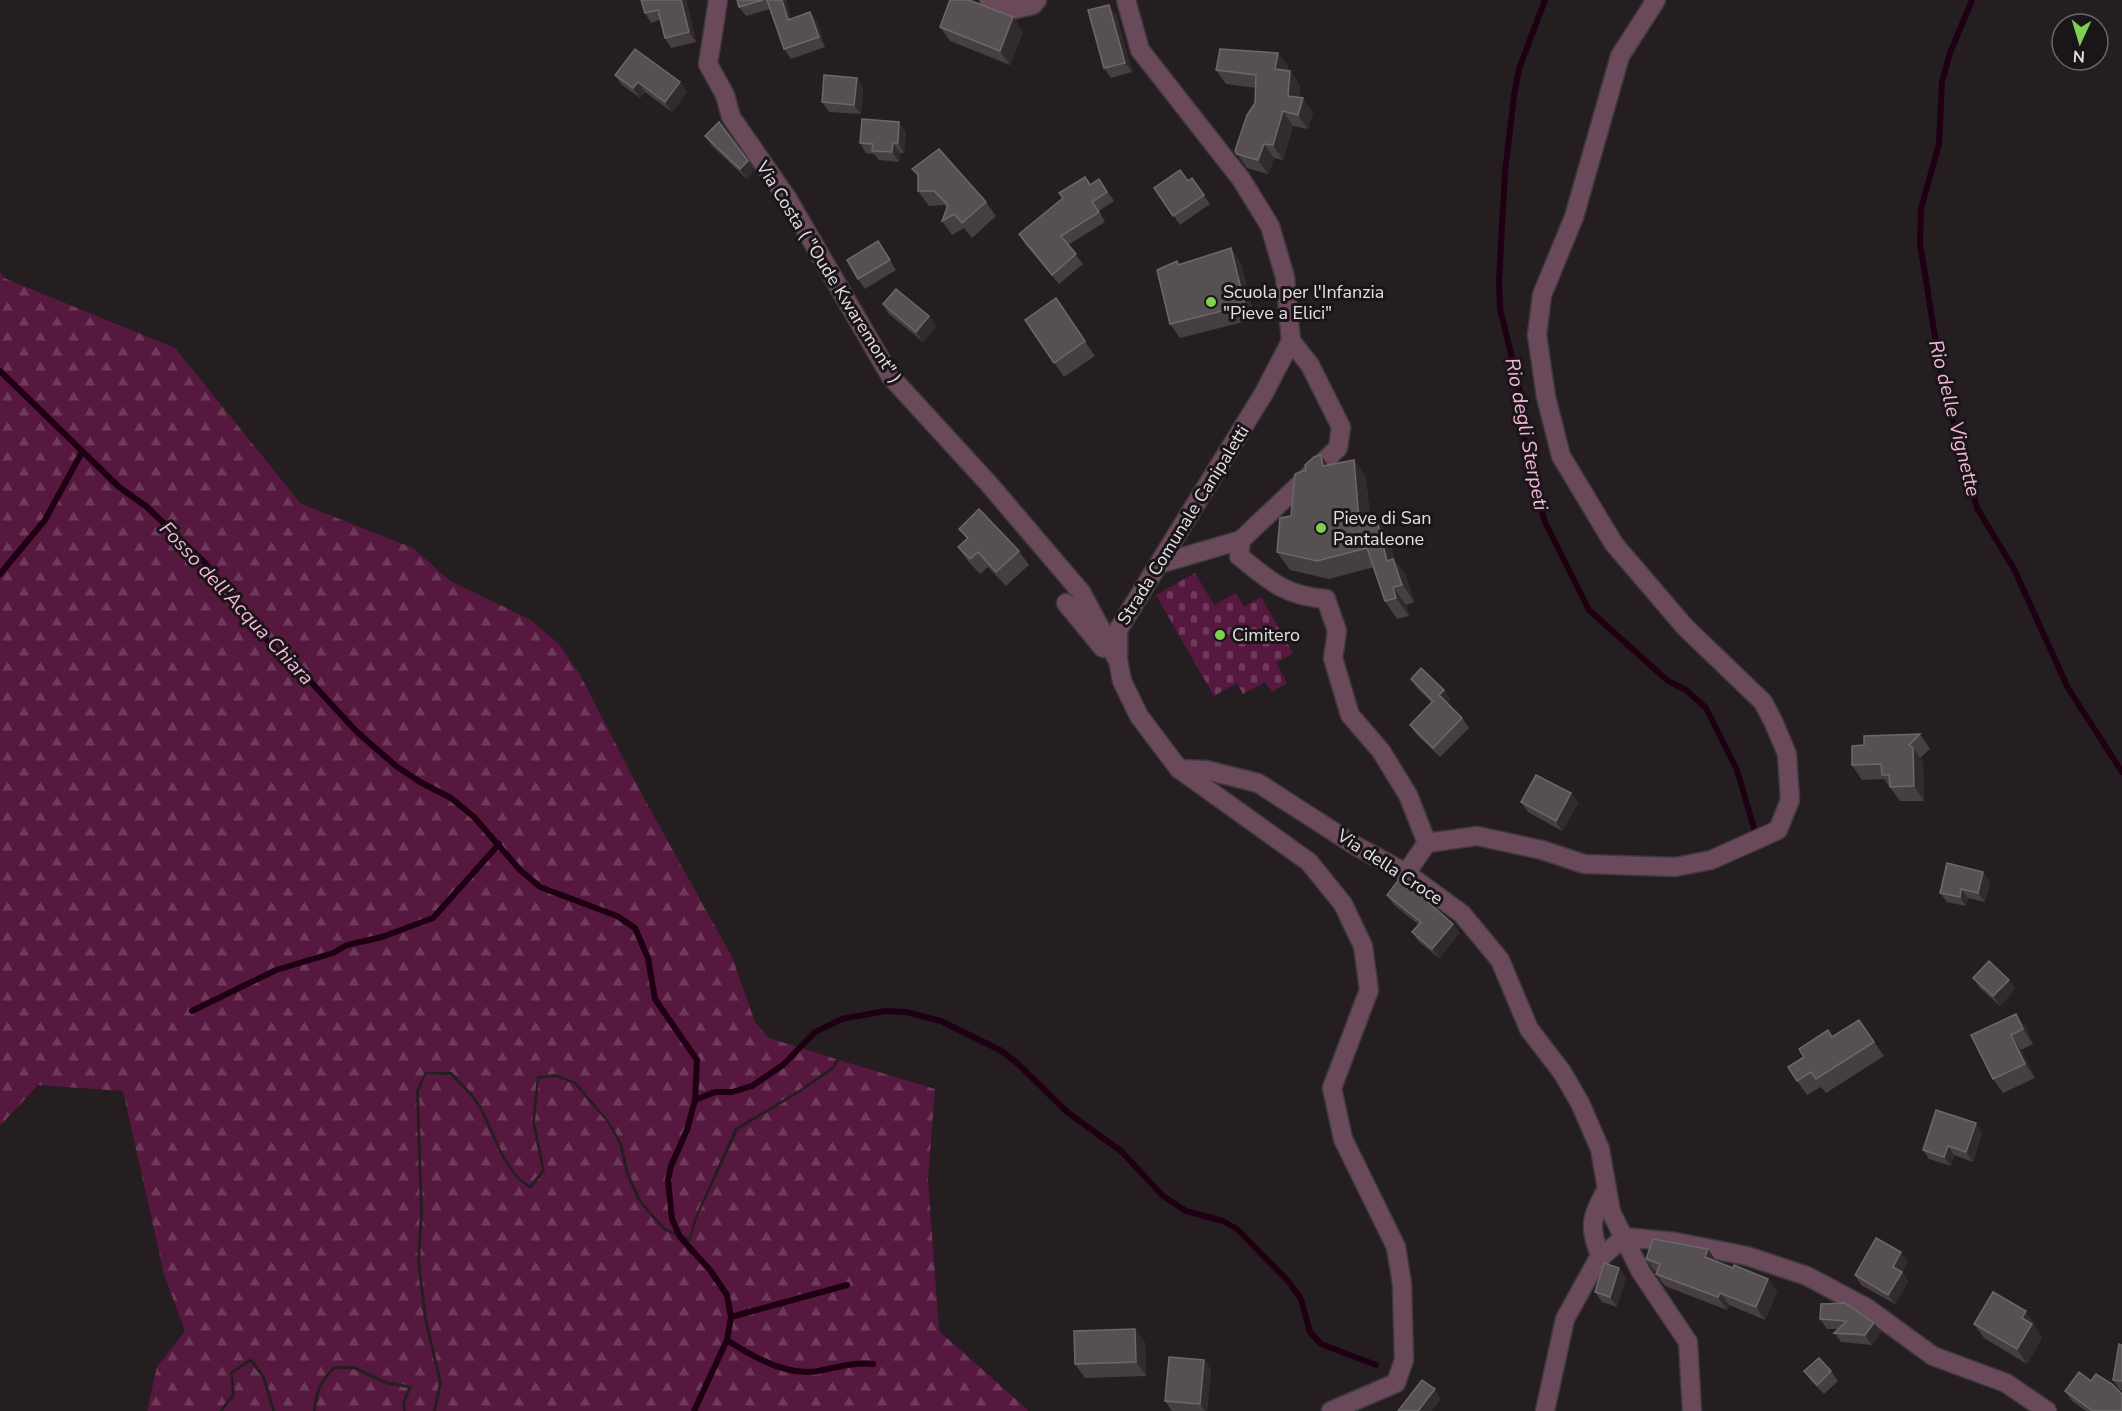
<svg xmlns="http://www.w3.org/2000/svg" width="2122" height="1411" font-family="'Nunito Sans',sans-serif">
<defs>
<pattern id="forest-firs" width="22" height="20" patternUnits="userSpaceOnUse" patternTransform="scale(1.5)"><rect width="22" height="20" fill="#57183f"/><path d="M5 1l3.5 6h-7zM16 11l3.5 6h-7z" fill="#6f395a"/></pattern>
<pattern id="cemetery-stones" width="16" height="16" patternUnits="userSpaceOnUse" patternTransform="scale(1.5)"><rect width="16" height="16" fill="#57183f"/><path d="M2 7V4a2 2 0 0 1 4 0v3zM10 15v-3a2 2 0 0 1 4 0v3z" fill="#6f395a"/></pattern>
</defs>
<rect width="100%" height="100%" fill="#241e21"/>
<g fill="url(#forest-firs)">
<path d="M0,272L4,278L175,348L301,504L413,548L450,581L529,619L559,644L580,675L640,791L732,957L755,1022L769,1038L836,1059L832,1067L799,1090L735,1128L695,1217L689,1238L665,1228L641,1200L629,1174L622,1143L609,1121L576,1082L556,1074L537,1076L532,1122L542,1170L530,1185C503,1170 495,1129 480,1105C473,1093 461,1082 452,1072H425L416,1091L420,1212L417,1261L424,1319L439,1383L433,1411H406L405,1403L412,1386L386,1381L354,1366H334C319,1380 315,1391 313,1411H275L265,1376L251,1358L230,1372L232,1394L219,1411H147L157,1367L185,1331L164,1274L123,1091L38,1085L0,1126Z"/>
<path d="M839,1060L935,1089L928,1178L939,1331L1029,1411H436L442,1383L427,1319L420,1261L423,1212L419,1092L426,1074L450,1075C459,1085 471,1095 478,1107C494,1134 502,1173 531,1189L545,1171L535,1122L539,1079L556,1077L574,1084L607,1122L619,1144L626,1174L638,1201L663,1230L690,1242L697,1218L738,1130L801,1092L834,1069Z"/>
<polygon points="250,1362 262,1377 272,1411 223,1411 235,1395 233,1374"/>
<path d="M335,1369H353L385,1384L408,1388L402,1403L403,1411H316C318,1393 321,1382 335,1369Z"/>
</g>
<polygon fill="url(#cemetery-stones)" points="1195,573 1214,605 1236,593 1244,607 1261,597 1293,653 1276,663 1287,683 1272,692 1265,682 1243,694 1237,683 1214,696 1156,595"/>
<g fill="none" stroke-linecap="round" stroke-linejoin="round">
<g stroke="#1e0012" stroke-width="6">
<polyline points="1545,0 1519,69 1514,96 1505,172 1499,281 1500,308 1521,396 1523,433 1537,499 1546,524 1589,610 1668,681 1686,690 1706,708 1737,770 1756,835"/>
<polyline points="1972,0 1950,53 1942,82 1939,144 1921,209 1920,243 1942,381 1977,508 2014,569 2068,688 2122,772"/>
<polyline points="0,371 119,487 147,507 206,564 274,649 311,682 356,731 396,766 420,782 451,798 474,817 520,870 540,887 617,916 635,928 648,958 655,999 697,1060 695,1100 687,1130 671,1166 668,1180 672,1219 680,1237 710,1270 727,1295 731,1317 727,1340 694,1411"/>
<polyline points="0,574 45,520 82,452"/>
<polyline points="192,1011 276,970 333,953 347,945 382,937 433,918 499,844"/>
<polyline points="695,1100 715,1092 732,1092 752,1086 783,1065 815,1032 842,1019 885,1011 906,1012 941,1021 1000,1050 1016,1062 1067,1112 1121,1151 1163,1196 1186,1211 1223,1221 1237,1229 1288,1281 1301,1299 1310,1332 1321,1344 1376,1365"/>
<polyline points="731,1317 847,1285"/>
<path d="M727,1340C751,1356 788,1377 818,1371C838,1367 853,1362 873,1364"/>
</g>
<defs>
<g id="minor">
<polyline points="718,0 708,64 725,95 731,117 787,198 891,377 989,484 1081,592 1117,659"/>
<polyline points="989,0 1012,10 1033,5 1037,0"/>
<polyline points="1126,0 1140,50 1241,179 1270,226 1285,277 1291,341 1264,393 1118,630 1118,660 1122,681 1139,716 1179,769 1309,862 1343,904 1363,946 1369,990 1332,1088 1343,1139 1396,1247 1402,1284 1404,1360 1396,1383 1331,1411"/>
<path d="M1241,540L1239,556C1270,581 1285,596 1326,599L1337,631L1333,658L1350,715L1381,751L1408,795L1427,843L1406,873"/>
<polyline points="1159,564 1241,540 1338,448 1341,427 1310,365 1291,341"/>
<polyline points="1066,603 1103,648"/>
<polyline points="1179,769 1206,770 1258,783 1356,846 1406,873 1462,914 1500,960 1529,1029 1562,1072 1580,1103 1600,1149 1611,1212 1641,1272 1688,1342 1692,1411"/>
<polyline points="1427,843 1477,836 1542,850 1584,864 1675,867 1711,860 1778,830 1790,800 1787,754 1773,721 1763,702 1685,627 1614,544 1561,456 1546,397 1537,335 1542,295 1574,217 1620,56 1656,0"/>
<path d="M1601,1257C1588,1228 1591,1216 1607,1189"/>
<polyline points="1545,1411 1565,1319 1597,1261 1624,1237 1676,1242 1747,1256 1807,1276 1867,1308 1933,1356 2006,1383 2047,1411"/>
</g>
</defs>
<use href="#minor" stroke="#3f393c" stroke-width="21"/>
<use href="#minor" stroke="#69495a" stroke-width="18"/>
</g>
<g fill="#453f42">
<polygon points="686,0 696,42 671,48 665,38 660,20 651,23 645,13"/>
<polygon points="737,0 786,0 791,19 817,22 825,47 791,59 784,49 770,9 746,16 739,7"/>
<polygon points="1116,14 1132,72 1111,78 1104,68"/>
<polygon points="1013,17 1023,32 1010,65 950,41 940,27"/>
<polygon points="1278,53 1288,67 1288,71 1290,71 1300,85 1299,98 1313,112 1308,129 1293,126 1283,160 1274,158 1268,174 1247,168 1235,151 1255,103 1256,88 1226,84 1216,70"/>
<polygon points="615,75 680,82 687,92 672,112 645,92 640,98 622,85"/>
<polygon points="857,78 863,88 861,114 829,112 822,102"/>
<polygon points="906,132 904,153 900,153 899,162 879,160 874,154 866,153 860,143"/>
<polygon points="705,136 748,161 754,170 747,179 712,146"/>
<polygon points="912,169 986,202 996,216 972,238 964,228 952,235 942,221 947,208 944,205 929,206 918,191 918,177"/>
<polygon points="1085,177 1091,184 1099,179 1114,201 1099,211 1105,222 1068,245 1083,264 1059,284 1025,244 1019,234 1063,198"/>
<polygon points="1192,178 1210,204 1180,225 1154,188 1188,181"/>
<polygon points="878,241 896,270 865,289 858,279"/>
<polygon points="1177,261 1180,264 1241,263 1255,319 1180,338 1170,324"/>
<polygon points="1056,298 1095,356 1064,377 1025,320"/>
<polygon points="883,304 929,316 936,326 923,342 889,314"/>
<polygon points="1321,455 1328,465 1354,460 1366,478 1370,518 1388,535 1395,560 1406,576 1414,602 1406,605 1409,616 1397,619 1385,601 1374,567 1329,579 1290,570 1277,552 1291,516 1306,470"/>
<polygon points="959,529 1019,551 1029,565 1006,586 988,567 980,574 968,561 958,547 967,539"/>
<polygon points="1411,679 1444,690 1450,700 1447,703 1462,718 1469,728 1440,757 1417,735 1410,725 1432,703 1417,688"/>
<polygon points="1920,734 1930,749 1920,758 1923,762 1924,801 1900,801 1884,779 1862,780 1852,765 1864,745"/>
<polygon points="1571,793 1578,803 1562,831 1528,812 1521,802"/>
<polygon points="1990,881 1985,902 1968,898 1966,906 1947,902 1940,893"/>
<polygon points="1387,895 1430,904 1453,924 1460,933 1439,958 1419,942 1412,932 1419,925 1394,905"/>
<polygon points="1973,978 2009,980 2015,989 2000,1006 1980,988"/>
<polygon points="2016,1014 2026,1028 2033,1044 2021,1050 2035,1078 2003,1093 1993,1079"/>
<polygon points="1859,1020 1884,1056 1826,1093 1821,1087 1807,1095 1797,1081 1804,1057 1832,1036"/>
<polygon points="1982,1133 1973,1162 1954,1155 1951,1166 1929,1159 1923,1150"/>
<polygon points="1646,1259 1717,1262 1733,1268 1768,1279 1777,1292 1765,1320 1729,1305 1727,1310 1665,1286 1656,1274 1657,1272 1654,1271"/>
<polygon points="1908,1262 1902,1272 1908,1281 1895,1304 1861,1285 1855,1275"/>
<polygon points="1626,1277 1617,1307 1602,1302 1595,1292"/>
<polygon points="1820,1319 1874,1323 1881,1332 1872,1345 1841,1342 1834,1333 1838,1329 1827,1329"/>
<polygon points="1974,1324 2036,1326 2035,1327 2042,1338 2027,1364 1984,1338"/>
<polygon points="1135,1329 1145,1343 1146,1376 1085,1378 1075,1364"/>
<polygon points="2122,1345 2122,1390 2120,1390 2113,1380"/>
<polygon points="1204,1360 1211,1370 1207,1411 1172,1411 1165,1401"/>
<polygon points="1804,1371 1831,1371 1838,1381 1824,1394 1811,1381"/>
<polygon points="2065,1391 2122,1411 2086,1411 2072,1401"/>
</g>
<g fill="#312b2e">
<polygon points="681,0 686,0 696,42 689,32"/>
<polygon points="782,0 786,0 795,30 788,20"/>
<polygon points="1109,5 1116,14 1132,72 1125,63"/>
<polygon points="810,12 817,22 825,47 819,37"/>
<polygon points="1013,17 1023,32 1010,65 1000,51"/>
<polygon points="1278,53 1288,67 1285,84 1275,69"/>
<polygon points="1290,71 1300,85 1298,110 1288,96"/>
<polygon points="857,78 863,88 861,114 854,105"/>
<polygon points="638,82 645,92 640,98 633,88"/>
<polygon points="680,82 687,92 672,112 665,102"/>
<polygon points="1303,98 1313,112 1308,129 1298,115"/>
<polygon points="1283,111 1293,126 1283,160 1273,145"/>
<polygon points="899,122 906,132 904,153 898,143"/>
<polygon points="893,143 900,153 899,162 892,152"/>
<polygon points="1264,144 1274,158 1268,174 1258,160"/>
<polygon points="748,161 754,170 747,179 740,169"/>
<polygon points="1231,248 1241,263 1255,319 1245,305"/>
<polygon points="929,316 936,326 923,342 916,332"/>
<polygon points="1321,455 1333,473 1323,466"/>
<polygon points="1354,460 1366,478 1372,538 1359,520"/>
<polygon points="1376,517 1388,535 1395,560 1406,576 1414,602 1387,561"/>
<polygon points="1393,587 1406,605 1409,616 1396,598"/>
<polygon points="1444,690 1450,700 1446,705 1439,695"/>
<polygon points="1913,748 1923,762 1924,801 1914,786"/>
<polygon points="1571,793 1578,803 1562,831 1556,821"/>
<polygon points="1983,872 1990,881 1985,902 1978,893"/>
<polygon points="1961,889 1968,898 1966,906 1960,897"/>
<polygon points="1453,924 1460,933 1439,958 1432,949"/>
<polygon points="2009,980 2015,989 2000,1006 1993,996"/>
<polygon points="2016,1014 2026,1028 2033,1044 2023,1029"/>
<polygon points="2011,1035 2021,1050 2035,1078 2025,1064"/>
<polygon points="1976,1123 1982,1133 1973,1162 1966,1152"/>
<polygon points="1948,1146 1954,1155 1951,1166 1944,1157"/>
<polygon points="1708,1249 1717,1262 1705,1257"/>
<polygon points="1901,1252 1908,1262 1902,1272 1908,1281 1895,1304 1888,1295 1893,1267"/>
<polygon points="1619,1268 1626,1277 1617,1307 1610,1297"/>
<polygon points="1768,1279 1777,1292 1765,1320 1756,1307"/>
<polygon points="1720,1293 1729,1305 1727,1310 1718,1297"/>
<polygon points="2026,1311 2036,1326 2035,1327 2042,1338 2027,1364 2017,1349 2022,1318"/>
<polygon points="1874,1323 1881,1332 1872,1345 1865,1335"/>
<polygon points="1135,1329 1145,1343 1146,1376 1136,1362"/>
<polygon points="1204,1360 1211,1370 1207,1411 1205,1411 1200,1404"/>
<polygon points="1435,1389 1441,1399 1432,1411 1418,1411"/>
</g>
<g fill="#565053" stroke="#6c6769" stroke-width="1.5">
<polygon points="641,0 681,0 689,32 665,38 658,10 645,13"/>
<polygon points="737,0 763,0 739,7"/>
<polygon points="767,0 782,0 788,20 810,12 819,37 784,49"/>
<polygon points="950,0 969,0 1013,17 1000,51 940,27"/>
<polygon points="1109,5 1125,63 1104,68 1088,10"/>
<polygon points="635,49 680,82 665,102 638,82 633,88 615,75"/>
<polygon points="1220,49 1278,53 1275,69 1290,71 1288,96 1303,98 1298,115 1283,111 1273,145 1264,144 1258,160 1237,154 1235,151 1247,115 1255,103 1256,75 1216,70"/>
<polygon points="824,75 857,78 854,105 822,102"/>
<polygon points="862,119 899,122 898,143 893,143 892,152 872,151 873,144 860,143"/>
<polygon points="719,122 748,161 740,169 705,136"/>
<polygon points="939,149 986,202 962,223 954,214 942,221 948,205 934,191 918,191 918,174 912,169"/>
<polygon points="1180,170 1188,181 1192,178 1204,195 1173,216 1154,188"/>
<polygon points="1085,177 1090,185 1099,179 1107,192 1092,202 1099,212 1061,236 1076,254 1052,275 1019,234 1063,198 1059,193"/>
<polygon points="878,241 890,260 858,279 847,260"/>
<polygon points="1231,248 1245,305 1170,324 1157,270 1177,261 1178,265"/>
<polygon points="896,289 929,316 916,332 883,304"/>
<polygon points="1056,298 1085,341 1054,363 1025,320"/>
<polygon points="1321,455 1323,466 1354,460 1359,520 1376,517 1387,561 1393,559 1402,585 1393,587 1396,598 1385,601 1367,548 1317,561 1277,552 1280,518 1291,516 1295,474 1306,470 1305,465 1314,457"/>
<polygon points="979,509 1019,551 996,572 978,552 970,559 958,547 968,538 959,529"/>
<polygon points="1421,668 1444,690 1439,695 1462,718 1433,748 1410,725 1433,701 1411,679"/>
<polygon points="1920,734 1909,745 1913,748 1914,786 1890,787 1889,775 1882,775 1881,764 1852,765 1852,746 1864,745 1864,736"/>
<polygon points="1536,775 1571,793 1556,821 1521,802"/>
<polygon points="1947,863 1983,872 1978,893 1961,889 1960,897 1940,893"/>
<polygon points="1400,878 1423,895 1422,897 1453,924 1432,949 1412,932 1421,922 1387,895"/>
<polygon points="1989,961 2009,980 1993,996 1973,978"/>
<polygon points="2016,1014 2023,1029 2011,1035 2025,1064 1993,1079 1971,1035"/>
<polygon points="1859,1020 1874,1042 1816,1079 1811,1072 1797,1081 1788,1067 1804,1057 1799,1049 1828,1030 1832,1037"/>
<polygon points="1936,1110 1976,1123 1966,1152 1948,1146 1944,1157 1923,1150"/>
<polygon points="1876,1238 1901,1252 1893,1267 1902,1272 1888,1295 1855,1275"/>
<polygon points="1653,1239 1708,1249 1705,1257 1733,1268 1734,1265 1768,1279 1756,1307 1720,1293 1718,1297 1656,1274 1660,1264 1646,1259"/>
<polygon points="1604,1263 1619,1268 1610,1297 1595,1292"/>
<polygon points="1993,1292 2026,1311 2022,1318 2032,1324 2017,1349 1974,1324"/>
<polygon points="1845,1303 1874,1323 1865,1335 1834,1333 1847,1321 1820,1319 1821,1304"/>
<polygon points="1135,1329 1136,1362 1075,1364 1074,1331"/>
<polygon points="2119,1344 2122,1345 2122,1381 2113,1380"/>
<polygon points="1169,1357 1204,1360 1200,1404 1165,1401"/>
<polygon points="1819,1358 1831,1371 1817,1385 1804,1371"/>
<polygon points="2079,1372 2091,1381 2096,1374 2112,1384 2122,1394 2122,1411 2093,1411 2065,1391"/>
<polygon points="1422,1380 1435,1389 1418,1411 1398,1411"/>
</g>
<g fill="#80d051" stroke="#1a1518" stroke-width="2">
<circle cx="1211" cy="302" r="6"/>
<circle cx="1321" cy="528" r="6"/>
<circle cx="1220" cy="635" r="6"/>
</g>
<g text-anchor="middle" stroke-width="6" stroke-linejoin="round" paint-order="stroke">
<g font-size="18" fill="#e3dfe1" stroke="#1a1518">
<text transform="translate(829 272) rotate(58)" y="6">Via Costa ( "Oude Kwaremont" )</text>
<text transform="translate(1183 525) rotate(-58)" y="6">Strada Comunale Canipaletti</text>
<text transform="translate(1390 867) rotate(33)" y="6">Via della Croce</text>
</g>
<g font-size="18" fill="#e3dfe1" stroke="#1a1518" text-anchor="start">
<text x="1223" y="298">Scuola per l'Infanzia<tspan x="1223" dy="21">"Pieve a Elici"</tspan></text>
<text x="1333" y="524">Pieve di San<tspan x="1333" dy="21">Pantaleone</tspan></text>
<text x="1232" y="641">Cimitero</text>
</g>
<g font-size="20" font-style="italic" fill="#f6b6d8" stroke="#1a1518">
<text transform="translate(1955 418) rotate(76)" y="7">Rio delle Vignette</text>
<text transform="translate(1527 434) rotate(79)" y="7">Rio degli Sterpeti</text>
<text transform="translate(237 603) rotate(47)" y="7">Fosso dell'Acqua Chiara</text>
</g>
</g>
<g transform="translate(2080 42) rotate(184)"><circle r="28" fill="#1a1518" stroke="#6a6668" stroke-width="1.5"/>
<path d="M0-4.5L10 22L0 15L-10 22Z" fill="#80d051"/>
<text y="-9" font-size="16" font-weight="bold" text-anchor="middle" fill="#e3dfe1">N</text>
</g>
</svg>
